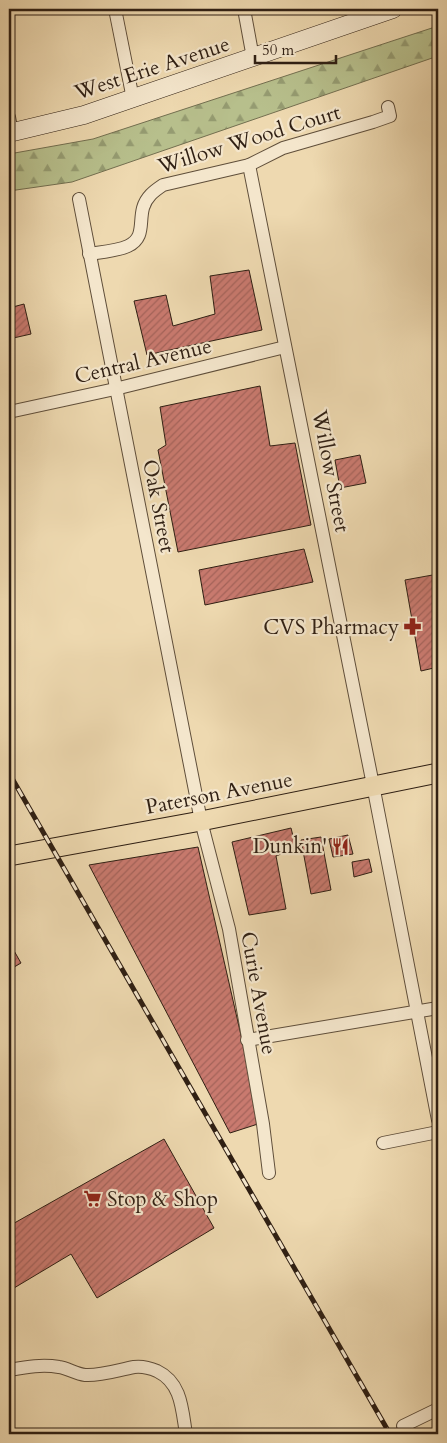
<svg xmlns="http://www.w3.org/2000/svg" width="447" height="1443" font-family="Cardo,serif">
<defs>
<pattern id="forest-firs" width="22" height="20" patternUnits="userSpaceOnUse" patternTransform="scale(1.25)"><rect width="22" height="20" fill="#b7bf8c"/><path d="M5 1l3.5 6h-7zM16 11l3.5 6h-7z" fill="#959b71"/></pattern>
<pattern id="building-hatch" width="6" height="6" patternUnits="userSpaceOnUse" patternTransform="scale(1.25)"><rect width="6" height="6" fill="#c97a6f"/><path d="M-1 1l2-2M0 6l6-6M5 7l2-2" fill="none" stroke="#a4635a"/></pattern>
</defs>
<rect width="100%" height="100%" fill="#eed9b0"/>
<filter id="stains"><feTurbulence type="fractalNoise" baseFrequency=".004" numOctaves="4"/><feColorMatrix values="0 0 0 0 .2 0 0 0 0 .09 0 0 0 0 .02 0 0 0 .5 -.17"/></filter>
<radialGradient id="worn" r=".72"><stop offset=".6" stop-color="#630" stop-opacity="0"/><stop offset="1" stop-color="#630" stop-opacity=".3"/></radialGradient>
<polygon fill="url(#forest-firs)" stroke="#736f50" points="438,26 438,56 72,182 9,191 9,154 93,139"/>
<g fill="url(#building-hatch)" stroke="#2f1f13">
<polygon points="249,270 262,330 147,355 134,301 166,295 173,326 215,314 210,276"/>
<polygon points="24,304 31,334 9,339 9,308"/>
<polygon points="260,386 270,446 295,443 311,525 178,552 158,450 166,445 160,407"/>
<polygon points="360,455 366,483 340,488 335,460"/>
<polygon points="304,549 313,582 205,605 199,570"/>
<polygon points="438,574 438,667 421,671 405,580"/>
<polygon points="291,828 296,848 276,856 286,909 249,915 232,842"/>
<polygon points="348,835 353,854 333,857 329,839"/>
<polygon points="321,837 331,890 311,894 301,840"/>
<polygon points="198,847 261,1123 230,1133 89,865"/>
<polygon points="369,859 372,872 354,877 352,862"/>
<polygon points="9,942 21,963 9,970"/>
<polygon points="164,1139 214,1228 97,1298 71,1254 9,1291 9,1226"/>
</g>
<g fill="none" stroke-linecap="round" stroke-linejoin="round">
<defs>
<g id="street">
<polyline points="115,9 133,99"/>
<polyline points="244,9 253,58"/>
<polyline points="9,117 12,133"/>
<polyline points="249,165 373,785 438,1120"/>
<polyline points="79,199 201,821 229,929 263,1124 269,1173"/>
<path d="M89,254C102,252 117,251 128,246C145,238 139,223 143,208C146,197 154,191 163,185L249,165L283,148L373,122L390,116L388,107"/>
<polyline points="9,412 115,389 285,347"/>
<polyline points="247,1040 438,1008"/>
<polyline points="383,1143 438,1132"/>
<path d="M9,1370C26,1367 42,1364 59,1367C67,1368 76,1374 85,1375C101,1376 118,1370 134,1367C142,1366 150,1368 157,1371C182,1383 182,1410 186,1434"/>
<polyline points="403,1426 438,1409"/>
</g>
<polyline id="secondary" points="9,133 84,115 393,9"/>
<polyline id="primary" points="9,856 201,821 438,773"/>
</defs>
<use href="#street" stroke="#5f4e3a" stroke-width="14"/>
<use href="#secondary" stroke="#2f1f13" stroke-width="19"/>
<use href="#primary" stroke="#2f1f13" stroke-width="21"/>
<use href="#street" stroke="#f4e6cc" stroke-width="12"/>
<use href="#secondary" stroke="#f4e6cc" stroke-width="18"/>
<use href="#primary" stroke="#eed9b0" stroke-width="19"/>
<defs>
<polyline id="rail" points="9,773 390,1434"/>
</defs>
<use href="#rail" stroke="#2f1f13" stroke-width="5"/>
<use href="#rail" stroke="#f4e6cc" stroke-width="3" stroke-dasharray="9" stroke-linecap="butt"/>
</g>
<defs>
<symbol id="pharmacy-bare" viewBox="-9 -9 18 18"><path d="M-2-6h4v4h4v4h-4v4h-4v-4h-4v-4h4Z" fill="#8f2418" stroke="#f4e6cc" stroke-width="2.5" paint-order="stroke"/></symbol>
<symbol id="restaurant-bare" viewBox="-9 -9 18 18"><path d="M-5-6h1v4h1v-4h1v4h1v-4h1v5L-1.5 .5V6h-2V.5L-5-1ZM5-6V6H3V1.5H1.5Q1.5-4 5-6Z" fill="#8f2418" stroke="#f4e6cc" stroke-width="2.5" paint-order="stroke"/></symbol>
<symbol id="supermarket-bare" viewBox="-9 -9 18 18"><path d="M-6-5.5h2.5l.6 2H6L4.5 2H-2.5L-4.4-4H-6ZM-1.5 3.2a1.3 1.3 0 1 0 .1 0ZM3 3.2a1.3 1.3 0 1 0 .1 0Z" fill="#8f2418" stroke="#f4e6cc" stroke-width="2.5" paint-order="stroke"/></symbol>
</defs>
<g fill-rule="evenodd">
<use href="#pharmacy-bare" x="400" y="614" width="25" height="25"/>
<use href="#restaurant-bare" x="328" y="834" width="25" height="25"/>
<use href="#supermarket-bare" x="80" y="1186" width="25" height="25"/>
</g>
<g text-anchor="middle" stroke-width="4.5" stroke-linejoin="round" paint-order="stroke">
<g font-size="21" fill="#2f1f13" stroke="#f4e6cc">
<text transform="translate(152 68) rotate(-18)" y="7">West Erie Avenue</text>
<text transform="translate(249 139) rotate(-17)" y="7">Willow Wood Court</text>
<text transform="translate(143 361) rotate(-13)" y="7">Central Avenue</text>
<text transform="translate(331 471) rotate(79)" y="7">Willow Street</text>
<text transform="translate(159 506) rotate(79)" y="7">Oak Street</text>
<text transform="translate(219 793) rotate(-11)" y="7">Paterson Avenue</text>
<text transform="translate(259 993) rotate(80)" y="7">Curie Avenue</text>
</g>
<g font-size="21" fill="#2f1f13" stroke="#f4e6cc" text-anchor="end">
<text x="399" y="634">CVS Pharmacy</text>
<text x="327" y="853">Dunkin'</text>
<text x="107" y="1206" text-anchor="start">Stop &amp; Shop</text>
</g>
</g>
<rect width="447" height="1443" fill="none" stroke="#eed9b0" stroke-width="30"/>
<rect x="10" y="10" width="427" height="1423" fill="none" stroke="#2f1f13" stroke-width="2.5"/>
<rect x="15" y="15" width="417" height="1413" fill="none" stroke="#2f1f13"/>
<path d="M255 55v8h81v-8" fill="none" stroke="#2f1f13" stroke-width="2.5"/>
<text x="262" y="55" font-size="15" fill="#2f1f13" stroke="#f4e6cc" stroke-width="4" paint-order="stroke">50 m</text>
<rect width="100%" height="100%" filter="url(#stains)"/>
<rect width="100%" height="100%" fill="url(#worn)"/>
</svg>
